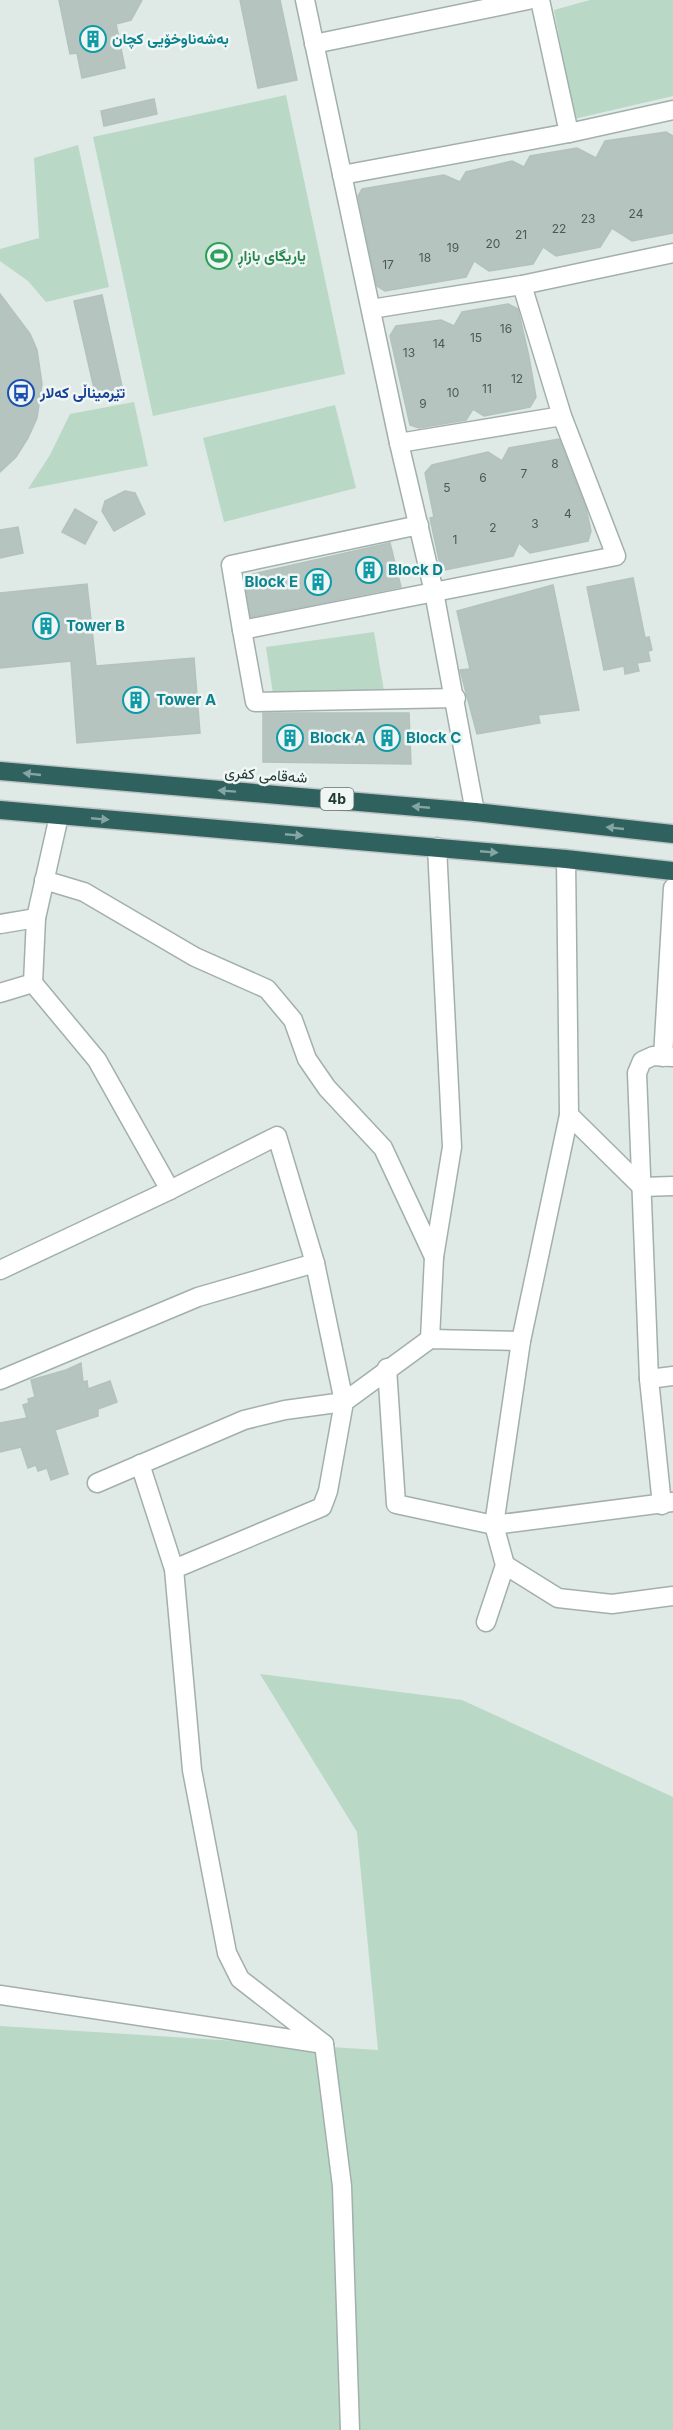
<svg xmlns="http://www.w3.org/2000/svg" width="673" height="2430" font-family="Inter,Vazirmatn,sans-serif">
<rect width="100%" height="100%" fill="#dfe9e6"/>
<g fill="#b9d9c6">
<polygon points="590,0 673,0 673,96 574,119 554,10"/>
<polygon points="286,95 345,374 153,416 93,137"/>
<polygon points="78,145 109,287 46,302 28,281 0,261 0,249 39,238 34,158"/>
<polygon points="134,402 148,466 28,489 50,455 70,414"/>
<polygon points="335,405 356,488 224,522 203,438"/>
<polygon points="374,632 384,691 273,694 266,647"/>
<polygon points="260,1674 462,1700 673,1797 673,2430 0,2430 0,2026 378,2050 357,1832"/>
</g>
<g fill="#b5c4bf" stroke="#b2c2be" stroke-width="1.5">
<polygon points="59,0 142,0 131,20 116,24 125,68 82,78 77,53 70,54"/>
<polygon points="240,0 280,0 297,80 258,88"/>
<polygon points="154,99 157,114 104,126 101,111"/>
<polygon points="666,132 673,136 673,233 632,241 612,228 600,247 556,256 543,247 533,264 489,271 474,261 466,277 385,291 377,286 358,196 362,189 444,175 460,182 466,172 512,161 524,167 530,156 577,148 596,158 605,141"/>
<polygon points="0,294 30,334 37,350 42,384 37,418 28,438 16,457 0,472"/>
<polygon points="102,295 123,391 96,397 74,301"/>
<polygon points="508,304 518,309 529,357 536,397 530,407 484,416 473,409 466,420 419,428 410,425 390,336 396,326 441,320 454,326 462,312"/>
<polygon points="559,439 586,508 591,531 588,541 530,553 519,543 513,556 445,570 440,565 430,518 434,517 425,473 432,465 488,452 502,461 509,448"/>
<polygon points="125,491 135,493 145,514 114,531 102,511 105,501"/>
<polygon points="75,509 97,522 85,544 62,532"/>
<polygon points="18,527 23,553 0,558 0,530"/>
<polygon points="390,543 401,587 251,617 244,576"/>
<polygon points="633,578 645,638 649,637 652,650 648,651 650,661 637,663 639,671 625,674 624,666 604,670 587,587"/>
<polygon points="87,584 96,666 194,658 200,733 77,743 71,661 0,668 0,593"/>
<polygon points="553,585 579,710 538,715 540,723 477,734 460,670 470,669 457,611"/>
<polygon points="263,713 409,713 411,764 263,762"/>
<polygon points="81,1363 83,1382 87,1381 88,1389 110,1381 117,1402 98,1409 98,1416 55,1430 68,1474 51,1480 47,1468 38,1471 36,1465 28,1468 21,1447 0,1452 0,1423 27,1418 23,1405 29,1403 28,1399 35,1397 31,1380 66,1370"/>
</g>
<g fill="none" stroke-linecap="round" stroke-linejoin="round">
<defs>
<g id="minor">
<polyline points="305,0 399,443 434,592 475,812"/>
<polyline points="540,0 569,133"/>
<polyline points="314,44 528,0"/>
<polyline points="342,175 569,133 673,110"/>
<polyline points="371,309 522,285 673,253"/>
<polyline points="399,443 562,416"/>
<polyline points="242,630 231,565 419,525"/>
<polyline points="456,698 255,702 242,630 616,556 562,416 522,285"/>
<polyline points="44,880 84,892 195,957 267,989 293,1020 307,1059 327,1088 383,1148 434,1257"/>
<polyline points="0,924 36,918"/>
<polyline points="33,983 97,1060 170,1190"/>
<polyline points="0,993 33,983 36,918 59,816"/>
<polyline points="663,1057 673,888"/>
<polyline points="569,1115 642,1187 673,1186"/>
<polyline points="0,1270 170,1190 277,1136 315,1263 344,1402 285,1410 244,1420 97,1483"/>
<polyline points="430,1339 434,1257 452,1147 437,847"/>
<polyline points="387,1368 396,1504 494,1525 673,1502"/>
<polyline points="649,1379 673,1376"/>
<polyline points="0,1380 198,1297 315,1263"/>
<polyline points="662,1505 649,1379 637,1073 642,1061 653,1056 673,1057"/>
<polyline points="505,1565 558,1598 612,1604 673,1596"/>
<polyline points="174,1569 322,1507 328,1491 344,1402 430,1339 521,1341"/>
<polyline points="486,1622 505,1565 494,1525 521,1341 569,1115 566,859"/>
<polyline points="0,1995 324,2044 240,1979 227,1953 192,1770 174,1569 140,1464"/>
<polyline points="324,2044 342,2186 350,2430"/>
</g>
<g id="highway">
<polyline points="0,771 475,812 673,834"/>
<polyline points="0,810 566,859 673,871"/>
</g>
</defs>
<use href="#minor" stroke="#a2b0ad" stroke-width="21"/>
<use href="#highway" stroke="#bcc3c2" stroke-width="21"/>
<use href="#minor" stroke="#fff" stroke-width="18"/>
<use href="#highway" stroke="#2f625f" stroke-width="18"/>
</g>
<defs><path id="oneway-solid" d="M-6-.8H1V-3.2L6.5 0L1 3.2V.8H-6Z" transform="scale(1.5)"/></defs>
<g fill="#85a5a2">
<use href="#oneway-solid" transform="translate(32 774) rotate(-174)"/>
<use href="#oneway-solid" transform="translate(227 791) rotate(-176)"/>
<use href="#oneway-solid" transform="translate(421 807) rotate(-175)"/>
<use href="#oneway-solid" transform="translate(100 819) rotate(5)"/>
<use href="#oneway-solid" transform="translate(615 828) rotate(-174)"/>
<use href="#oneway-solid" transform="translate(294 835) rotate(5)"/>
<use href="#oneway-solid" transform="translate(489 852) rotate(5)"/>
</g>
<defs>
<symbol id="building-ring" viewBox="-11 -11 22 22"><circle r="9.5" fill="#eff6f4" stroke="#0f9aa8" stroke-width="1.5"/><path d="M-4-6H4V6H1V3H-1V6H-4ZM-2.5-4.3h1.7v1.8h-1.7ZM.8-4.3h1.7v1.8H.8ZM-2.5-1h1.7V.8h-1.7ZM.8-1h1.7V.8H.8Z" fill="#0f9aa8"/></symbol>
<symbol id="stadium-ring" viewBox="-11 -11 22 22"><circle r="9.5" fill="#eff6f4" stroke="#2e9e5b" stroke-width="1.5"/><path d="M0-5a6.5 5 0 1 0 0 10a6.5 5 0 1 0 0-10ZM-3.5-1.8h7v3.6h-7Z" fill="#2e9e5b"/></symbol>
<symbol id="bus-ring" viewBox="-11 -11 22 22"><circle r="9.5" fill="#eff6f4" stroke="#1a4fb4" stroke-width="1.5"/><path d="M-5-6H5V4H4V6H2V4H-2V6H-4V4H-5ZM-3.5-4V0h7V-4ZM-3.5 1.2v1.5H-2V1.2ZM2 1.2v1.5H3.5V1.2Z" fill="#1a4fb4"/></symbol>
</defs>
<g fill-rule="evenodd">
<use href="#building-ring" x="78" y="24" width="30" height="30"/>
<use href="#stadium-ring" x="204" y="241" width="30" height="30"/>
<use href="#bus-ring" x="6" y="378" width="30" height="30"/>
<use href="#building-ring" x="354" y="555" width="30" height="30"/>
<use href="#building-ring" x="303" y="567" width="30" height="30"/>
<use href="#building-ring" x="31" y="611" width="30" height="30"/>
<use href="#building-ring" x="121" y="685" width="30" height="30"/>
<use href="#building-ring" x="275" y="723" width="30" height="30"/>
<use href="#building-ring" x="372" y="723" width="30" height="30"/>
</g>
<g text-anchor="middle" stroke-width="5" stroke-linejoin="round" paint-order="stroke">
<g font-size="12" fill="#465b58">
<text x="636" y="218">24</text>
<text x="588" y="223">23</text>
<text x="559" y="233">22</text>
<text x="521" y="239">21</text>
<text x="493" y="248">20</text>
<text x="453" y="252">19</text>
<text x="425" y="262">18</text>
<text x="388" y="269">17</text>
<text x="506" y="333">16</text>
<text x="476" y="342">15</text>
<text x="439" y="348">14</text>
<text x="409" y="357">13</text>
<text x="517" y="383">12</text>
<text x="487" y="393">11</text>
<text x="453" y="397">10</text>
<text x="423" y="408">9</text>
<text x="555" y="468">8</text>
<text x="524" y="478">7</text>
<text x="483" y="482">6</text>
<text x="447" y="492">5</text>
<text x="568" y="518">4</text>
<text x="535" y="528">3</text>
<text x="493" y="532">2</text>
<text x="455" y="544">1</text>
</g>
<rect fill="#eff6f4" stroke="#5f716e" stroke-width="1.5" x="320.5" y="788" width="33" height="22" rx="4.5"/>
<g font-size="14" font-weight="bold" fill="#213835">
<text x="337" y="804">4b</text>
</g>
<g font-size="15" font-weight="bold" fill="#0d838f" stroke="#eff6f4" text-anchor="start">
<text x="112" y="44">بەشەناوخۆیی کچان</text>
<text x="388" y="575">Block D</text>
<text x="298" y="587" text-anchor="end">Block E</text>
<text x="66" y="631">Tower B</text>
<text x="156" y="705">Tower A</text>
<text x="310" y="743">Block A</text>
<text x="406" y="743">Block C</text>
</g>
<g font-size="15" font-weight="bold" fill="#27864d" stroke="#eff6f4" text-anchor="start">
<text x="238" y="261">یاریگای بازاڕ</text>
</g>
<g font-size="15" font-weight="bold" fill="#164399" stroke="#eff6f4" text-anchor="start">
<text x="40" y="398">تێرمیناڵی کەلار</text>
</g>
<g font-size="15" fill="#213835" stroke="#eff6f4">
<text transform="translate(266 775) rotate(4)" y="5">شەقامی کفری</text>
</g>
</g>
</svg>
